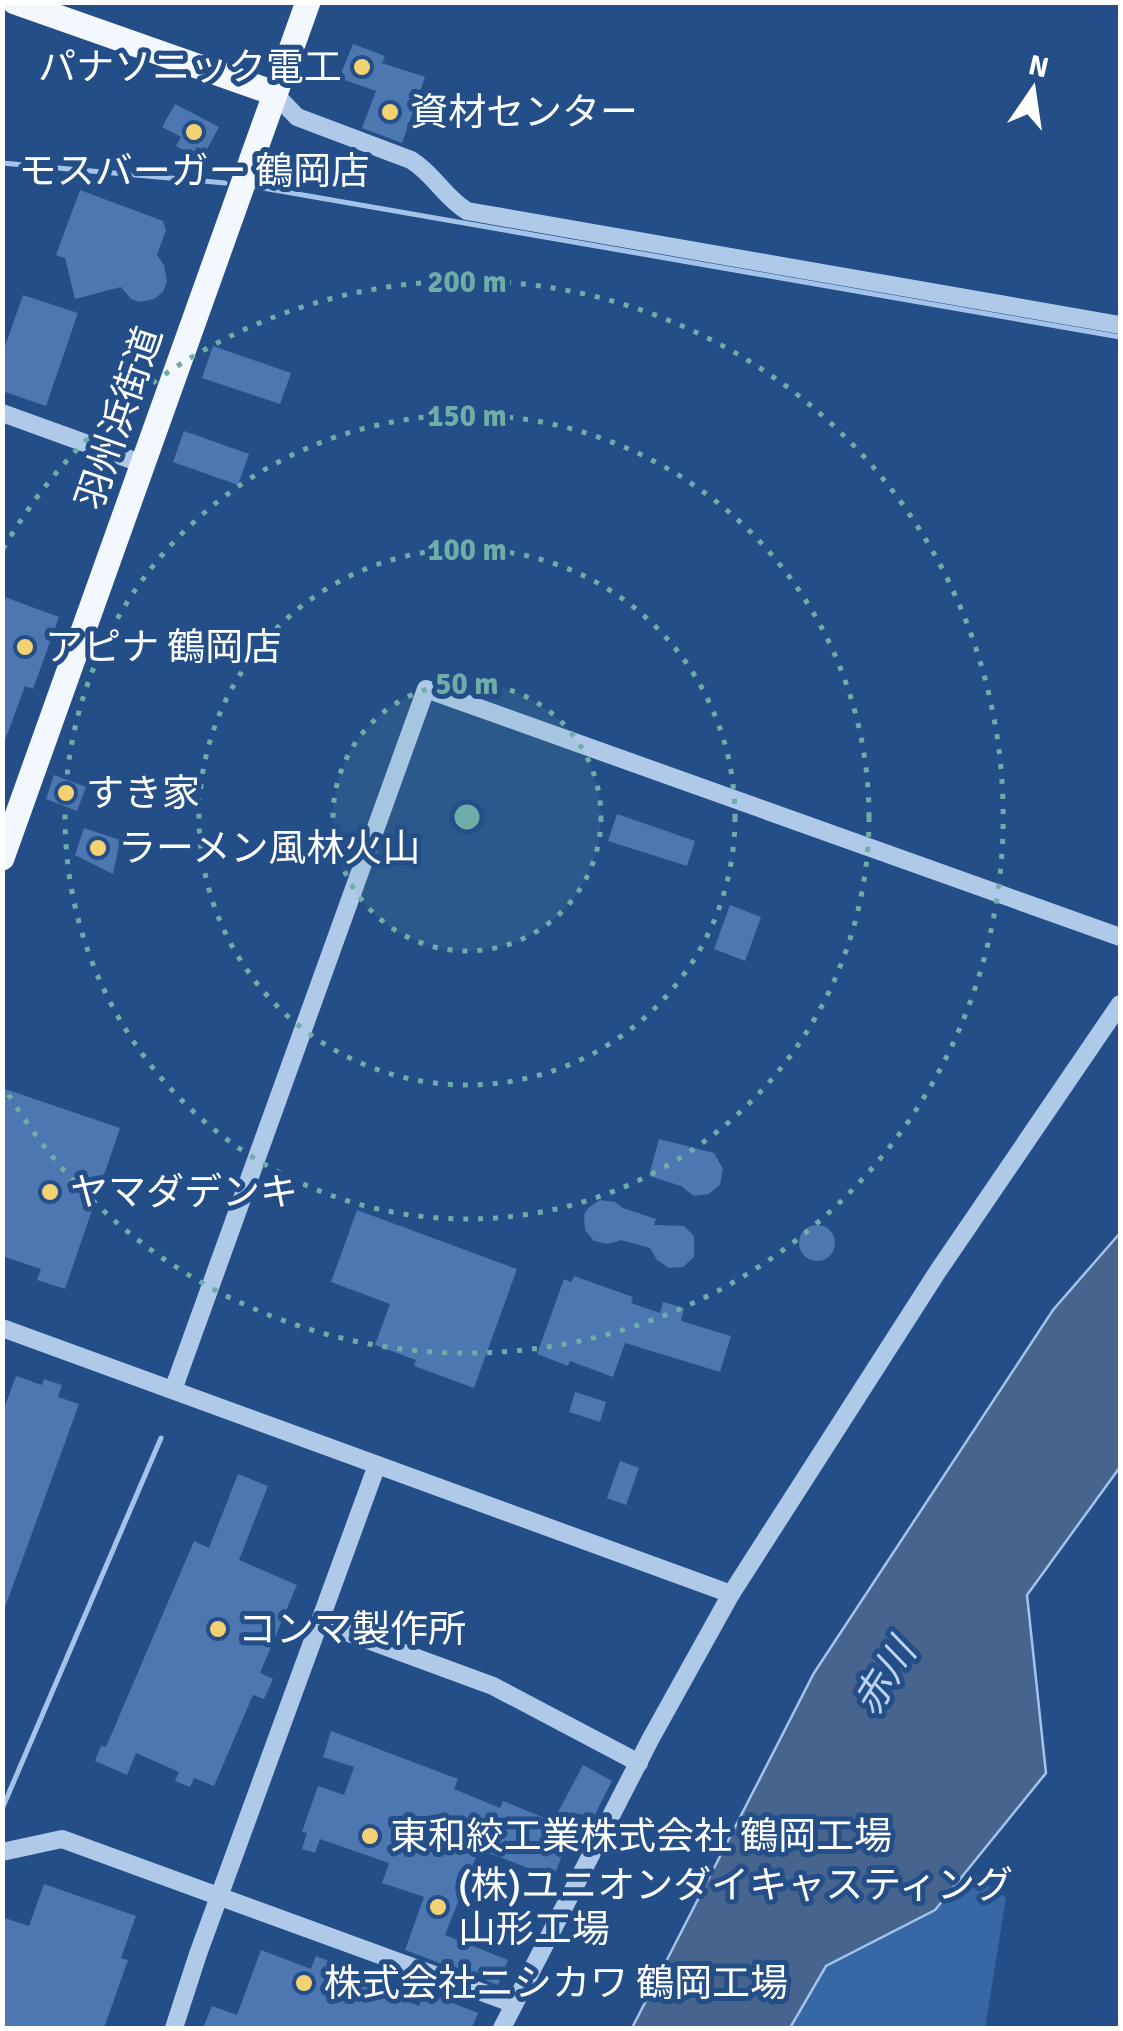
<svg xmlns="http://www.w3.org/2000/svg" width="1123" height="2031" font-family="Signika,'Noto Sans JP',sans-serif">
<rect width="100%" height="100%" fill="#244e88"/>
<polygon fill="#3867a5" points="968,1870 1006,1898 985,2028 791,2028 826,1966 935,1910"/>
<polygon fill="#46648e" stroke="#a3c3ea" stroke-width="2.5" points="1120,1233 1120,1467 1027,1595 1046,1773 935,1910 826,1966 790,2028 632,2028 814,1673 1053,1310"/>
<g fill="none" stroke-linecap="round" stroke-linejoin="round">
<g stroke="#a3c3ea" stroke-width="5">
<polyline points="2,163 225,183"/>
<polyline points="257,187 1120,337"/>
<polyline points="2,1809 161,1438"/>
</g>
</g>
<g fill="#4c77b0">
<polygon points="353,44 385,56 382,63 425,77 402,143 362,128 376,91 339,78"/>
<polygon points="175,104 219,127 206,151 197,147 193,155 176,146 181,137 162,127"/>
<polygon points="80,190 163,221 166,230 157,255 164,265 167,281 163,292 154,299 140,302 131,299 121,287 75,299 65,258 56,255"/>
<polygon points="23,295 78,313 46,406 2,391 2,355"/>
<polygon points="213,346 291,373 280,404 202,378"/>
<polygon points="184,431 249,454 238,485 173,462"/>
<polygon points="2,596 59,617 33,689 25,686 4,743"/>
<polygon points="54,775 86,787 77,811 46,799"/>
<polygon points="617,814 695,841 687,866 608,841"/>
<polygon points="84,828 120,840 113,874 75,855"/>
<polygon points="730,905 761,917 745,961 714,949"/>
<polygon points="2,1088 120,1128 65,1289 37,1280 41,1269 2,1256"/>
<polygon points="659,1139 714,1153 723,1169 720,1185 708,1194 694,1196 681,1186 649,1176"/>
<polygon points="600,1200 615,1202 623,1208 656,1219 654,1225 684,1226 694,1236 694,1257 683,1267 669,1268 657,1260 650,1248 621,1240 608,1244 594,1241 585,1230 584,1215 588,1208"/>
<polygon points="357,1210 517,1269 474,1388 414,1366 416,1360 375,1345 390,1304 331,1282"/>
<circle cx="817" cy="1243" r="18"/>
<polygon points="574,1276 633,1297 631,1303 660,1313 663,1302 684,1308 681,1321 731,1336 720,1372 625,1343 613,1377 570,1361 568,1366 537,1354 564,1279 571,1282"/>
<polygon points="16,1376 42,1385 44,1379 62,1385 58,1397 79,1404 4,1610 2,1414"/>
<polygon points="575,1392 606,1402 600,1422 569,1412"/>
<polygon points="620,1461 639,1468 626,1505 607,1498"/>
<polygon points="238,1474 268,1486 239,1560 297,1585 260,1673 273,1679 264,1699 253,1695 214,1786 194,1778 190,1787 175,1781 179,1772 136,1753 127,1775 95,1761 101,1746 106,1747 194,1541 209,1548"/>
<polygon points="331,1731 458,1779 454,1789 500,1808 503,1801 547,1819 548,1815 555,1818 583,1765 612,1781 592,1820 579,1813 553,1878 479,1849 445,1935 508,1960 498,1985 405,1950 424,1897 382,1883 389,1863 320,1839 315,1853 302,1849 307,1833 302,1832 318,1786 344,1795 354,1767 323,1757"/>
<polygon points="44,1884 136,1916 121,1958 128,1960 104,2028 2,2028 2,1917 29,1926"/>
<polygon points="261,1950 311,1969 316,1956 337,1964 334,1973 419,2006 424,1992 478,2013 472,2028 203,2028 212,2006 237,2015"/>
</g>
<g fill="none" stroke-linecap="round" stroke-linejoin="round">
<g stroke="#afc9e9" stroke-width="18">
<path d="M274,93L297,117L411,160C434,174 444,197 467,211L1120,325"/>
<polyline points="2,413 143,464"/>
<polyline points="2,1328 731,1594"/>
<polyline points="173,1390 426,689 1120,937"/>
<polyline points="319,1622 493,1686 639,1763"/>
<polyline points="2,1852 62,1839 514,2004"/>
<polyline points="174,2028 198,1954 377,1465"/>
<polyline points="502,2028 651,1738 731,1594 938,1271 1120,1004"/>
</g>
<g stroke="#f3f7fe" stroke-width="25">
<polyline points="15,2 274,93"/>
<polyline points="2,858 308,2"/>
</g>
</g>
<circle cx="467" cy="817" r="134" fill="#6fada8" fill-opacity=".12"/>
<g fill="none" stroke="#6fada8" stroke-width="5" stroke-dasharray="5 10">
<circle cx="467" cy="817" r="134"/>
<circle cx="467" cy="817" r="268"/>
<circle cx="467" cy="817" r="402"/>
<path d="M3 549A536 536 0 1 1 3 1085"/>
</g>
<g fill="#f4d173" stroke="#244e88" stroke-width="4">
<circle cx="362" cy="67" r="10"/>
<circle cx="390" cy="112" r="10"/>
<circle cx="194" cy="132" r="10"/>
<circle cx="25" cy="647" r="10"/>
<circle cx="66" cy="793" r="10"/>
<circle cx="98" cy="848" r="10"/>
<circle cx="50" cy="1192" r="10"/>
<circle cx="218" cy="1629" r="10"/>
<circle cx="370" cy="1836" r="10"/>
<circle cx="438" cy="1907" r="10"/>
<circle cx="304" cy="1983" r="10"/>
</g>
<g text-anchor="middle" stroke-width="10" stroke-linejoin="round" paint-order="stroke">
<g font-size="38" fill="#fff" stroke="#244e88" text-anchor="start">
<text x="342" y="80" text-anchor="end">パナソニック電工</text>
<text x="410" y="125">資材センター</text>
<text x="194" y="184" text-anchor="middle">モスバーガー 鶴岡店</text>
<text x="45" y="660">アピナ 鶴岡店</text>
<text x="86" y="806">すき家</text>
<text x="118" y="861">ラーメン風林火山</text>
<text x="70" y="1205">ヤマダデンキ</text>
<text x="238" y="1642">コンマ製作所</text>
<text x="390" y="1849">東和絞工業株式会社 鶴岡工場</text>
<text x="458" y="1898">(株)ユニオンダイキャスティング<tspan x="458" dy="44">山形工場</tspan></text>
<text x="324" y="1996">株式会社ニシカワ 鶴岡工場</text>
</g>
<g font-size="38" fill="#fff" stroke="#244e88">
<text transform="translate(119 418) rotate(-71)" y="13">羽州浜街道</text>
</g>
<g font-size="40" font-style="italic" fill="#bbd3f1" stroke="#244e88">
<text transform="translate(884 1677) rotate(-58)" y="14">赤川</text>
</g>
</g>
<circle cx="467" cy="817" r="15" fill="#6fada8" stroke="#244e88" stroke-width="5"/>
<g font-size="30" text-anchor="middle" font-weight="bold" fill="#6fada8" stroke="#244e88" stroke-width="10" stroke-linejoin="round" paint-order="stroke">
<text x="467" y="292">200 m</text>
<text x="467" y="426">150 m</text>
<text x="467" y="560">100 m</text>
<text x="467" y="694">50 m</text>
</g>
<rect width="1123" height="2031" fill="none" stroke="#ffffff" stroke-width="10"/>
<g transform="translate(1033 90) rotate(13)" stroke="#244e88" stroke-width="8" paint-order="stroke">
<path d="M0-8L18 38L0 25L-18 38Z" fill="#ffffff"/>
<text y="-15" font-size="28" font-weight="bold" text-anchor="middle" fill="#ffffff">N</text>
</g>
</svg>
